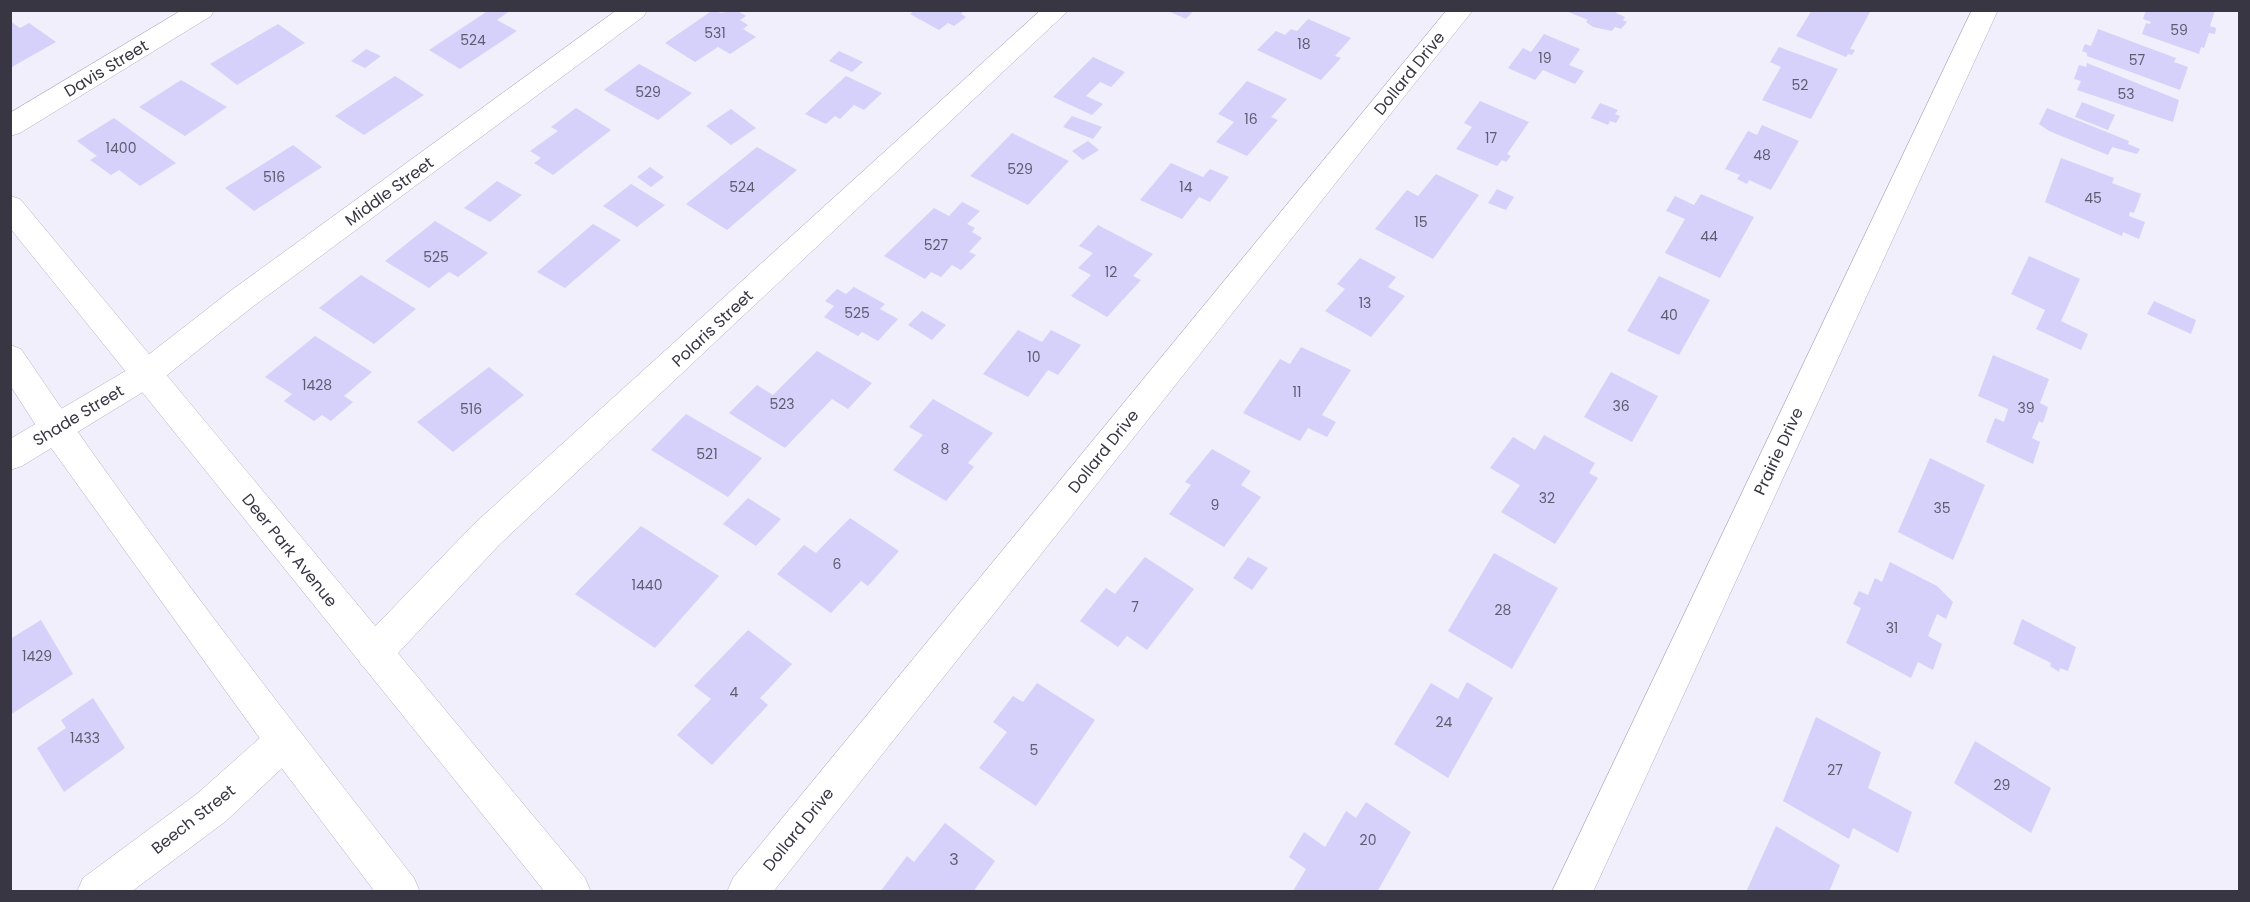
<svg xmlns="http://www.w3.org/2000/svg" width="2250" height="902" font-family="Poppins,sans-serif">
<rect width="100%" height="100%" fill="#f0effb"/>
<g fill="#d5d1fb">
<polygon points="489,10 511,10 497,20 517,31 460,69 429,50"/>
<polygon points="713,10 721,13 736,10 746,16 740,20 748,25 743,29 756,37 730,54 718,47 695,62 665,43"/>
<polygon points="915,10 965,10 961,14 966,17 954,26 948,23 939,30 910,14"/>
<polygon points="1166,10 1194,10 1186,19"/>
<polygon points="1618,10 1616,13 1625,17 1623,20 1627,22 1621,29 1615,27 1612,31 1593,27 1586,22 1588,20 1566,11"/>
<polygon points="1812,10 1871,10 1850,49 1855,50 1852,55 1848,54 1846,57 1796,36"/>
<polygon points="2146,10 2215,10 2210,26 2216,28 2215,34 2209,33 2204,48 2201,47 2199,54 2142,34 2146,23 2150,24 2151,22 2143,19"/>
<polygon points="1308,19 1351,38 1335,56 1341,58 1321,80 1257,50 1276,31 1285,35 1291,29 1297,31"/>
<polygon points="10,21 20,28 29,23 56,42 10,68"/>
<polygon points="278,24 305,43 237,85 210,64"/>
<polygon points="2098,29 2176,58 2174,62 2188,67 2180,90 2087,56 2087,53 2082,51 2085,44 2091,46"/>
<polygon points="1544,34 1580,49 1569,65 1584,71 1575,84 1543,70 1535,80 1508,68 1523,48 1531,52"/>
<polygon points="1779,47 1838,69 1811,119 1762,100 1781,67 1770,62"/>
<polygon points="366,49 381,56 365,68 351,61"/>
<polygon points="839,51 863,62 852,72 829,61"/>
<polygon points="1093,57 1125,72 1111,87 1100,82 1086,96 1103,104 1092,115 1053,97"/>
<polygon points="2087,63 2179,100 2173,122 2077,90 2081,81 2074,79 2079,65 2086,67"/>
<polygon points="639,64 692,93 658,120 604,90"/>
<polygon points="395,76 424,95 364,135 335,116"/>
<polygon points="846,76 882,93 864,110 854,105 840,119 835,116 826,124 805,114"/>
<polygon points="181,80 227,107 185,136 139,107"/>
<polygon points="1247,81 1287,99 1271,117 1278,120 1247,156 1216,142 1234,122 1218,114"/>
<polygon points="1480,101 1529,122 1507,154 1511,156 1506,162 1502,160 1497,166 1456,149 1472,127 1464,123"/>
<polygon points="2082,102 2115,115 2108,130 2075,117"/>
<polygon points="1600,103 1618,110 1615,114 1620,116 1616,123 1610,121 1608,125 1591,118"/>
<polygon points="576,108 611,130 553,175 534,163 541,158 530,151 558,131 551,127"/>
<polygon points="2047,108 2129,141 2128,144 2140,149 2137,154 2112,147 2108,155 2049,131 2039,124"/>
<polygon points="731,109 756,128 731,145 706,126"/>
<polygon points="1072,116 1102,127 1093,139 1063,127"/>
<polygon points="114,118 176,163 140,186 119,170 111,175 90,160 97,156 77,141"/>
<polygon points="1762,125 1799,141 1771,190 1749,180 1747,184 1737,179 1740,175 1725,169 1748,131 1757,135"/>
<polygon points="1012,133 1069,161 1028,205 970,176"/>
<polygon points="1088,141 1099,150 1083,160 1072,151"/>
<polygon points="293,145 322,167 254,211 225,188"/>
<polygon points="757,147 797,170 727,230 686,204"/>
<polygon points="2061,158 2114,178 2112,183 2141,194 2134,213 2130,212 2129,216 2145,222 2139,239 2123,232 2122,236 2045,202"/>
<polygon points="1171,163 1203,177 1210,169 1229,177 1210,202 1199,197 1182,219 1140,200"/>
<polygon points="650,167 664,177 651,187 637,177"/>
<polygon points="1436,174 1479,195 1433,259 1375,229 1407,190 1418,196"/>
<polygon points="497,181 522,195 490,222 464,208"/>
<polygon points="631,184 665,205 637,227 603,206"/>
<polygon points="1497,189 1514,197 1506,210 1488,203"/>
<polygon points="1701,194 1754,217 1720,278 1665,253 1685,219 1666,211 1675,196 1694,205"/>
<polygon points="962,202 980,211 967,224 975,228 972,232 982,238 969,252 976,255 961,270 952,265 941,277 931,272 925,279 884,256 934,208 949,216"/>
<polygon points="435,221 488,253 458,277 449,272 429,288 385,261"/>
<polygon points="593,224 621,240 565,288 537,272"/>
<polygon points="1098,225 1153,254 1133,276 1141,280 1107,317 1071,296 1091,275 1078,268 1093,253 1079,246"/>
<polygon points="2029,256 2080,279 2061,321 2088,334 2081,350 2036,329 2045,310 2011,294"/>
<polygon points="1360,258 1396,277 1388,287 1405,296 1371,337 1325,311 1345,289 1337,284"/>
<polygon points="361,275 416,309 374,344 319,308"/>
<polygon points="1659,276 1710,300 1679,355 1627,331"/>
<polygon points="854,287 885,304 880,309 898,319 878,341 862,332 858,336 824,317 834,306 825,301 837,289 846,294"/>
<polygon points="2154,301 2196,320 2191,334 2147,314"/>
<polygon points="922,311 946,325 932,340 908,325"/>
<polygon points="1018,330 1042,342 1051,330 1081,345 1058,375 1048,370 1028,397 983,374"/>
<polygon points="315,336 372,372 344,396 353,402 331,421 322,415 314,421 284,401 292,394 265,377"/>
<polygon points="1301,347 1351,370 1322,415 1336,422 1327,437 1308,428 1300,441 1243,413 1280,359 1290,364"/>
<polygon points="817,351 872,383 848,409 832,399 785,448 729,413 757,385 773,395"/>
<polygon points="1993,355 2049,379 2040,403 2048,407 2043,423 2039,421 2032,438 2040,442 2033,464 1986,442 1995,418 2004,422 2008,409 1978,396"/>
<polygon points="489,367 524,395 453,452 417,422"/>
<polygon points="1611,372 1658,396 1632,442 1584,417"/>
<polygon points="933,399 993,433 968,463 974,467 946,501 893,470 923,435 909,427"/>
<polygon points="686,414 762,458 728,497 651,450"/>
<polygon points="1544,435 1595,463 1589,473 1598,478 1555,544 1501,512 1520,485 1490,468 1513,437 1535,450"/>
<polygon points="1212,449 1251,471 1241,485 1261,497 1224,547 1169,514 1191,485 1185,482"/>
<polygon points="1930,458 1985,485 1953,560 1898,532"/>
<polygon points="748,498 781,519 756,546 723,524"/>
<polygon points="850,518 899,551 868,586 861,581 831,613 777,574 804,545 816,553"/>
<polygon points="641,526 719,576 655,648 575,594"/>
<polygon points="1494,553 1558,588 1512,669 1448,631"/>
<polygon points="1145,557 1194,589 1147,650 1127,636 1118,647 1080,621 1106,588 1115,594"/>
<polygon points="1248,557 1268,568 1252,590 1233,578"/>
<polygon points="1890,562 1937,586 1953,602 1946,619 1937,614 1928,636 1942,644 1933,670 1918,662 1911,678 1846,643 1861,608 1853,604 1859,591 1868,595 1875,578 1882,582"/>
<polygon points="2022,619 2076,647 2068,671 2060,668 2059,672 2050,666 2051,663 2013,644"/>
<polygon points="41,620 73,674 10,715 10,639"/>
<polygon points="748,630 792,664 760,698 768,705 712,765 677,735 711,699 694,686"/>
<polygon points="1467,682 1493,698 1448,778 1394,744 1431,683 1458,699"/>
<polygon points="1037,683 1095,720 1036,806 979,768 1007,732 993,722 1013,696 1023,702"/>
<polygon points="93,698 125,748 64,792 37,748 66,728 61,720"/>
<polygon points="1816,717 1881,752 1868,788 1912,812 1898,853 1853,828 1849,839 1783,801"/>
<polygon points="1975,741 2051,788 2031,833 1954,783"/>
<polygon points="1366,802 1411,832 1377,892 1293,891 1306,869 1289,857 1304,832 1325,847 1346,811 1356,818"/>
<polygon points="945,823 995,861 973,892 880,892 907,856 914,862"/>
<polygon points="1776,826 1840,865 1829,892 1746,892"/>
</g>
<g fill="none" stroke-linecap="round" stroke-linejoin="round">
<defs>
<g id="street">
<polygon points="182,10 214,10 211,16 20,133 10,136 10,113"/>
<polygon points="617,10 647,10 644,16 251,308 156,384 22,466 10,470 10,439 134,366 229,292"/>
<polygon points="1041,10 1069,10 499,545 387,665 374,670 361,665 356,653 361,641 475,523"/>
<polygon points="1447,10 1473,10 773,892 727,892 733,878"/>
<polygon points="284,723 297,728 303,741 297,754 226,821 131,892 77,892 83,878 198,793 271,728"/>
</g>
<polygon id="secondary" points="1972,10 1998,10 1593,892 1552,892"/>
<g id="primary">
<polygon points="10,196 20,199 585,878 591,892 545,892 10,228"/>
<path d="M10,345L21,349C143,531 279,705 414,878L420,892H375L271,754L44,438L10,385Z"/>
</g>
</defs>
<use href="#street" stroke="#b1aeca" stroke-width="1"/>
<use href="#secondary" stroke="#b1aeca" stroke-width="1"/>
<use href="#primary" stroke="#b1aeca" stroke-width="1"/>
<use href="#street" fill="#fff" fill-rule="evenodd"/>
<use href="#secondary" fill="#fff" fill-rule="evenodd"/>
<use href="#primary" fill="#fff" fill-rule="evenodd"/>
</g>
<g text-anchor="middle" stroke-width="4.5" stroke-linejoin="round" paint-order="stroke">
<g font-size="14" fill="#5e5d70">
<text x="2179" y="35">59</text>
<text x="715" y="38">531</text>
<text x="473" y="45">524</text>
<text x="1304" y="49">18</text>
<text x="1545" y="63">19</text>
<text x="2137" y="65">57</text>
<text x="1800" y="90">52</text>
<text x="648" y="97">529</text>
<text x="2126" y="99">53</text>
<text x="1251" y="124">16</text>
<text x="1491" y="143">17</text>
<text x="121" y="153">1400</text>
<text x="1762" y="160">48</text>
<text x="1020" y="174">529</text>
<text x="274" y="182">516</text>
<text x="742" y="192">524</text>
<text x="1186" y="192">14</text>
<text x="2093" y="203">45</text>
<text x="1421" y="227">15</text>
<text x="1709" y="241">44</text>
<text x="936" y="250">527</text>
<text x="436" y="262">525</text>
<text x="1111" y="277">12</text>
<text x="1365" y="308">13</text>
<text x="857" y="318">525</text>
<text x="1669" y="320">40</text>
<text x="1034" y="362">10</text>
<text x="317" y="390">1428</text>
<text x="1297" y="397">11</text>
<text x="782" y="409">523</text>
<text x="1621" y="411">36</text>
<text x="2026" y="413">39</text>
<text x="471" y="414">516</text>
<text x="945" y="454">8</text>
<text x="707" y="459">521</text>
<text x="1547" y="503">32</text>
<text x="1215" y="510">9</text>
<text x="1942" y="513">35</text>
<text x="837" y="569">6</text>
<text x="647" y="590">1440</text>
<text x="1135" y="612">7</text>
<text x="1503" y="615">28</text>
<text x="1892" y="633">31</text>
<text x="37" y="661">1429</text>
<text x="734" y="697">4</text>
<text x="1444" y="727">24</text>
<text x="85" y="743">1433</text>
<text x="1034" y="755">5</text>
<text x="1835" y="775">27</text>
<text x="2002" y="790">29</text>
<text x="1368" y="845">20</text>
</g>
<g font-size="16" fill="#373642" stroke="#fff">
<text transform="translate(106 68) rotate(-31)" y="6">Davis Street</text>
<text transform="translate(1409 73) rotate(-51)" y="6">Dollard Drive</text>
<text transform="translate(389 191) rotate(-36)" y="6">Middle Street</text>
<text transform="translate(712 328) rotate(-43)" y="6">Polaris Street</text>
<text transform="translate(78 415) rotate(-31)" y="6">Shade Street</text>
<text transform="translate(1103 451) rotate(-51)" y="6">Dollard Drive</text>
<text transform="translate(1778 451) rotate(-65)" y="6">Prairie Drive</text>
<text transform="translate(290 550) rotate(51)" y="6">Deer Park Avenue</text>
<text transform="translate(193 819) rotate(-38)" y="6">Beech Street</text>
<text transform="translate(798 829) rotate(-51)" y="6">Dollard Drive</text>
</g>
<g font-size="16" fill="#5e5d70">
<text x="954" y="865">3</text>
</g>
</g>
<rect width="2250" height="902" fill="none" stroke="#373642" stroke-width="24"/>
</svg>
